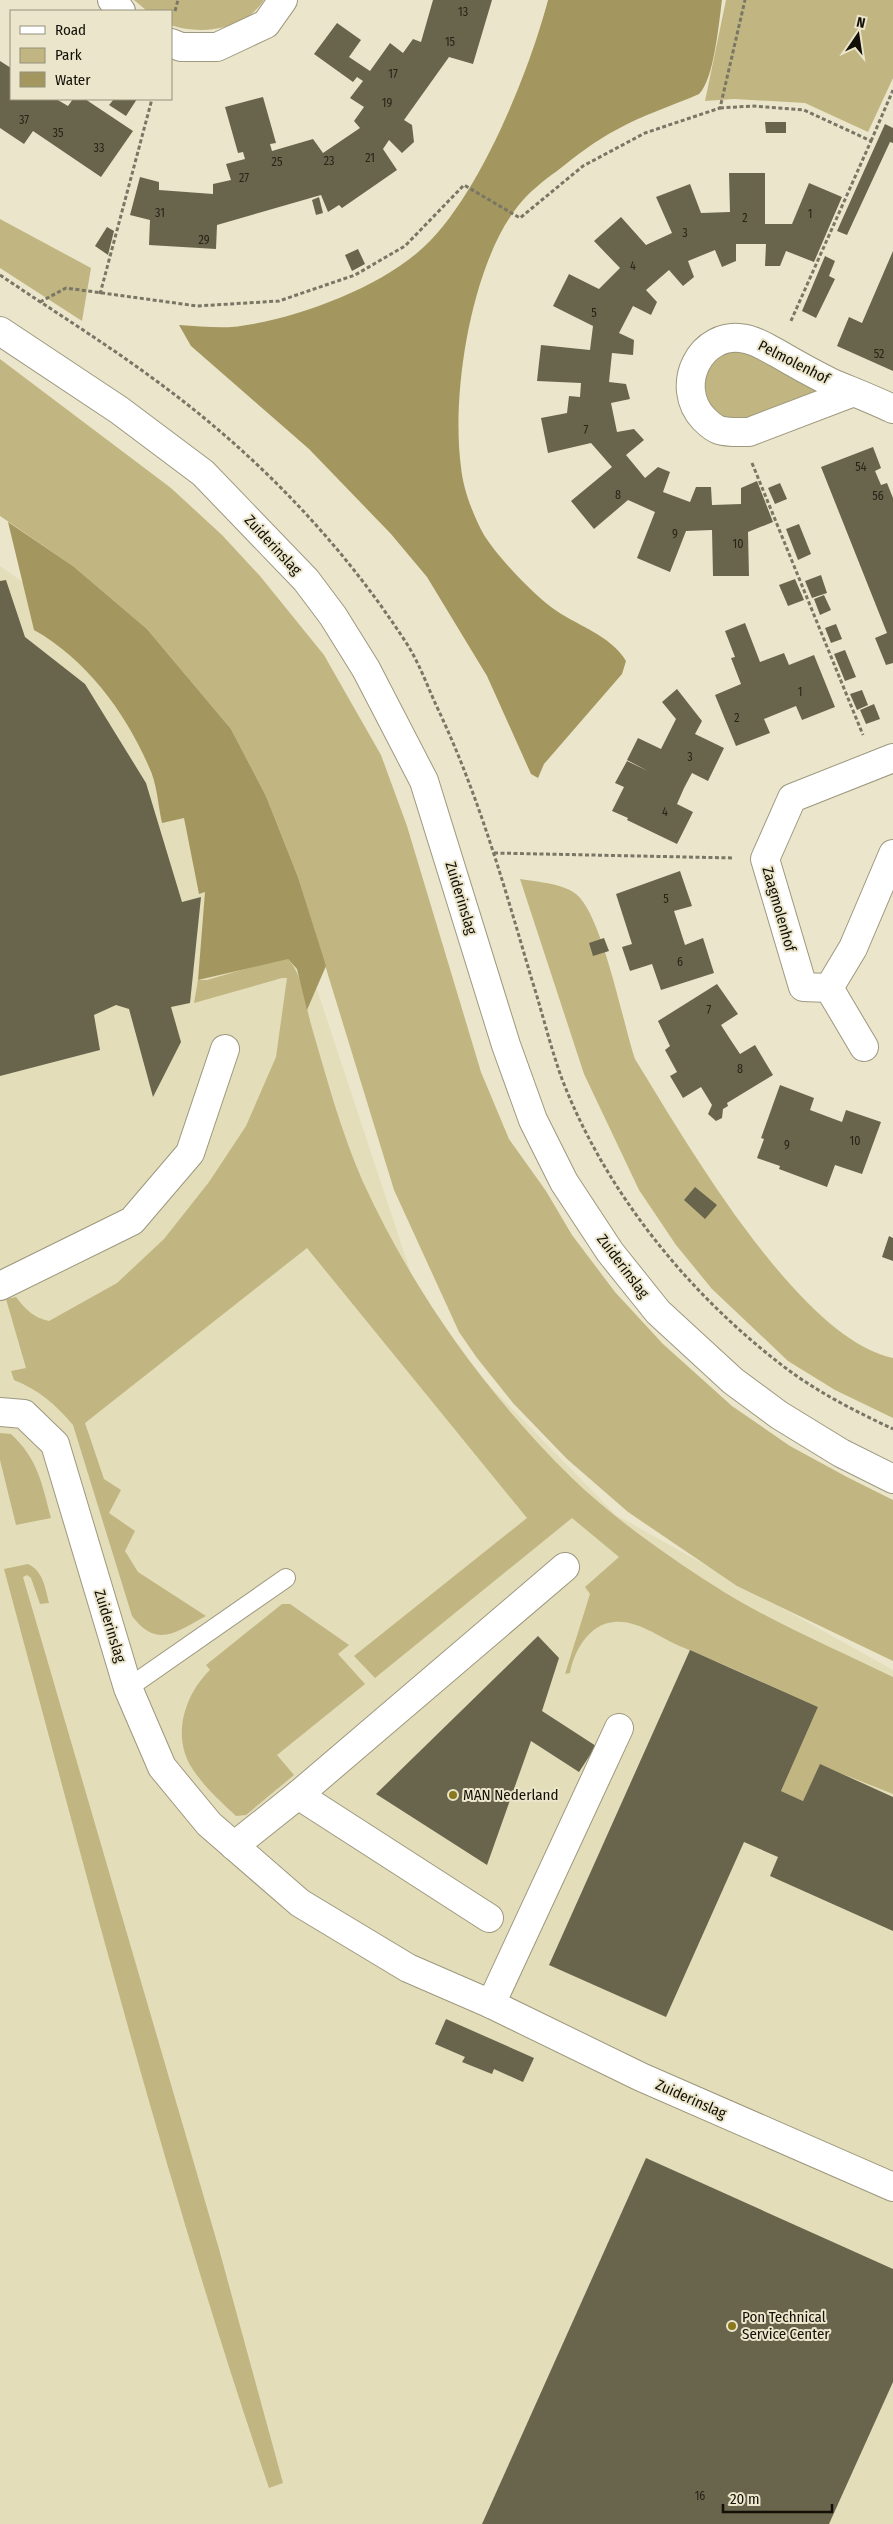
<svg xmlns="http://www.w3.org/2000/svg" width="893" height="2524" font-family="'Fira Sans Condensed',sans-serif">
<rect width="100%" height="100%" fill="#ebe6cb"/>
<polygon fill="#e3ddba" points="0,566 116,647 301,941 427,1322 616,1515 893,1670 893,2524 0,2524"/>
<g fill="#c1b681">
<path d="M134,0H264C246,29 201,36 171,25V11H147Z"/>
<polygon points="726,0 893,0 893,78 868,132 805,103 734,99 705,101"/>
<polygon points="0,219 91,268 82,321 0,268"/>
<polygon points="743,348 817,381 818,392 737,425 705,412 700,375 715,355"/>
<polygon points="0,359 171,488 222,535 260,576 324,655 381,755 407,826 481,1072 509,1139 546,1191 572,1235 615,1292 663,1344 732,1406 790,1446 847,1477 893,1500 893,1661 737,1586 628,1512 567,1459 513,1403 477,1358 459,1332 394,1190 298,877 266,796 231,729 147,629 73,566 0,516"/>
<path d="M520,879C537,882 562,883 576,894C602,914 623,1024 635,1059C685,1140 798,1338 893,1358V1418L835,1390L788,1361L712,1289L676,1245L639,1190L584,1074Z"/>
<path d="M282,958L288,959C304,977 305,1005 312,1028C327,1079 341,1132 363,1182C413,1291 486,1394 572,1478C612,1517 666,1555 713,1585C767,1620 835,1649 893,1677V1794L820,1765L803,1801L781,1791L818,1707C773,1687 728,1666 682,1647C662,1639 637,1619 614,1622C589,1624 574,1651 570,1673L565,1674L590,1594L585,1587L619,1557L572,1518L375,1678L354,1656L527,1518L307,1248L85,1423L104,1479L121,1490L109,1513L135,1531L125,1551L138,1572L206,1616C177,1631 158,1650 132,1616L73,1425C56,1405 39,1390 14,1380L11,1371L26,1368L6,1299L16,1297C25,1309 34,1318 49,1321L117,1283L164,1239L209,1182L246,1126L276,1057L287,978H282L194,1003L198,980H207Z"/>
<path d="M0,1433L11,1434C38,1459 42,1484 51,1518L16,1525L0,1460Z"/>
<path d="M28,1564C43,1571 45,1587 49,1603L40,1604L31,1578L27,1575L23,1577L219,2249L283,2483L269,2488C166,2186 87,1876 4,1569Z"/>
<path d="M282,1604H290L349,1645L338,1654L365,1684L277,1755L294,1775L246,1815L236,1816C220,1801 202,1785 190,1765C172,1733 186,1693 210,1670L206,1665Z"/>
</g>
<g fill="#a3975f">
<path d="M548,0H722C719,22 714,80 699,94C672,106 642,115 616,130C595,141 576,156 557,171C543,181 528,193 518,206C471,265 451,394 461,467C463,489 473,515 484,535C497,556 531,592 551,607C575,625 611,635 626,661L622,674L544,764L538,778L531,774L487,676L427,577L391,534L309,449L191,346L179,325C197,326 215,328 232,327C290,321 372,291 417,253C476,205 529,73 548,0Z"/>
<path d="M8,522L73,566L147,629L231,729L266,796L298,877L326,966L307,1010L297,969L288,959L198,980L205,892L199,894L184,818L162,823C158,805 157,783 149,767C126,713 86,659 34,630Z"/>
</g>
<g fill="#69644c">
<polygon points="433,0 492,0 473,64 449,57 404,120 412,125 414,142 402,153 389,140 383,149 397,170 342,208 339,205 328,212 321,195 217,225 216,249 149,245 150,220 130,215 140,177 159,182 159,190 213,194 213,184 231,180 226,164 245,159 243,152 238,153 225,107 263,97 276,143 270,144 272,151 313,139 323,153 360,128 354,121 364,107 350,98 363,81 357,77 353,82 314,54 337,23 361,40 349,57 370,71 390,43 403,53 413,39 421,42"/>
<polygon points="0,61 11,68 11,99 56,99 68,106 73,99 85,99 133,131 101,177 33,131 24,144 0,128"/>
<polygon points="114,99 137,99 126,116 109,105"/>
<polygon points="765,122 786,122 786,133 766,133"/>
<polygon points="885,124 893,128 893,143 890,142 847,235 837,231"/>
<polygon points="729,173 765,173 765,224 792,224 809,183 842,197 814,262 786,251 780,266 765,266 766,244 736,244 736,261 722,267 715,250 688,261 694,277 683,286 669,270 646,290 657,302 651,315 633,306 619,333 634,340 633,355 612,353 609,382 626,384 630,399 611,403 617,432 634,429 644,440 626,455 645,478 658,467 670,472 663,492 690,502 696,487 711,487 712,505 741,504 741,488 757,481 773,522 748,532 749,576 713,576 712,530 686,531 670,572 637,558 655,512 628,500 594,529 571,501 612,467 591,443 548,453 541,418 567,413 569,396 580,397 581,383 537,381 541,345 590,350 593,326 553,306 569,274 599,289 620,268 594,241 621,217 646,245 672,233 656,197 690,184 701,213 730,212"/>
<polygon points="319,197 323,213 316,215 312,200"/>
<polygon points="107,227 114,231 108,255 95,246"/>
<polygon points="358,249 365,264 352,271 345,255"/>
<polygon points="893,251 893,371 837,346 849,317 862,323"/>
<polygon points="825,256 835,261 829,276 835,279 816,318 802,311"/>
<polygon points="873,447 881,468 875,471 881,485 887,483 893,498 893,663 886,665 875,638 887,633 821,467"/>
<polygon points="780,483 787,499 775,504 768,488"/>
<polygon points="799,524 811,554 798,560 786,529"/>
<polygon points="821,575 827,593 812,598 805,581"/>
<polygon points="795,579 804,600 788,606 779,585"/>
<polygon points="6,580 25,637 85,684 146,783 182,902 201,897 190,1003 171,1007 181,1042 153,1097 129,1009 116,1005 94,1015 100,1050 0,1076 0,581"/>
<polygon points="824,595 831,610 820,615 814,599"/>
<polygon points="745,623 760,662 784,653 789,665 814,655 835,707 802,720 796,706 764,719 770,733 736,746 715,695 741,684 731,658 735,657 725,631"/>
<polygon points="836,624 842,639 831,643 825,628"/>
<polygon points="845,650 856,677 845,681 834,654"/>
<polygon points="677,689 702,721 695,734 724,748 708,781 692,773 684,788 677,804 693,812 677,844 627,820 628,818 612,811 624,787 615,783 627,761 648,771 627,760 638,738 661,749 676,719 662,702"/>
<polygon points="862,690 868,705 857,710 850,694"/>
<polygon points="874,704 880,719 866,724 860,710"/>
<polygon points="680,871 692,906 674,911 685,945 703,938 714,973 661,990 652,964 630,971 622,947 632,944 616,894"/>
<polygon points="604,938 609,951 593,956 589,943"/>
<polygon points="717,984 738,1014 721,1025 730,1039 740,1054 755,1045 773,1075 727,1103 728,1106 723,1109 722,1118 716,1121 708,1114 712,1105 701,1087 683,1098 670,1076 677,1072 665,1050 670,1046 658,1021"/>
<polygon points="780,1085 814,1098 810,1110 842,1122 846,1110 881,1122 862,1174 835,1165 827,1187 779,1169 780,1166 757,1158 764,1139 761,1138"/>
<polygon points="695,1187 717,1205 705,1219 684,1200"/>
<polygon points="889,1236 893,1238 893,1261 882,1257"/>
<polygon points="538,1636 559,1658 542,1711 596,1746 579,1772 531,1741 487,1865 376,1794"/>
<polygon points="690,1650 818,1707 781,1791 803,1801 820,1764 893,1797 893,1931 770,1876 778,1857 744,1842 666,2017 549,1965"/>
<polygon points="446,2019 534,2058 523,2082 494,2069 492,2074 462,2062 465,2057 435,2044"/>
<polygon points="646,2158 893,2269 893,2382 829,2524 482,2524"/>
</g>
<g fill="none" stroke-linecap="round" stroke-linejoin="round">
<defs>
<polyline id="service" points="128,1688 286,1578"/>
<g id="minor">
<polyline points="112,0 121,11"/>
<polyline points="171,43 181,47 217,47 266,24 283,0"/>
<path d="M854,392L749,432C740,432 728,433 719,430C713,428 708,423 704,419C673,387 700,329 746,339C757,341 767,348 777,353C794,363 812,373 830,382C851,391 872,399 893,409"/>
<polyline points="829,988 803,987 765,859 792,798 893,758"/>
<polyline points="829,988 853,948 893,854"/>
<polyline points="829,988 864,1047"/>
<polyline points="0,1286 132,1221 190,1153 225,1049"/>
<polyline points="0,1412 24,1414 55,1444 128,1688 162,1767 209,1824 300,1903 408,1968 491,2004 641,2077 893,2187"/>
<polyline points="298,1795 489,1918"/>
<polyline points="234,1846 298,1795 565,1567"/>
<polyline points="491,2004 619,1728"/>
</g>
<polyline id="tertiary" points="0,331 119,410 203,473 306,580 333,616 366,669 424,781 506,1045 533,1120 564,1182 610,1252 658,1312 733,1381 779,1415 841,1453 893,1479"/>
</defs>
<use href="#service" stroke="#9d987e" stroke-width="20"/>
<use href="#minor" stroke="#9d987e" stroke-width="30"/>
<use href="#tertiary" stroke="#9d987e" stroke-width="30"/>
<g stroke="#7a7665" stroke-width="3" stroke-dasharray="4 2.5" stroke-linecap="butt">
<polyline points="175,11 178,0"/>
<polyline points="720,108 752,106 804,110 871,141 790,323"/>
<polyline points="871,141 893,90"/>
<path d="M0,275C50,309 102,341 151,377C252,450 339,539 407,644C419,663 427,685 436,705C478,793 504,885 531,977C542,1011 550,1046 562,1079C606,1193 690,1296 787,1369C819,1393 857,1412 893,1429"/>
<polyline points="100,294 152,99"/>
<polyline points="40,302 66,288 197,306 279,301 355,275 405,246 464,185 520,218 583,166 645,133 720,108 745,0"/>
<polyline points="752,463 863,735"/>
<polyline points="494,853 734,858"/>
</g>
<use href="#service" stroke="#fff" stroke-width="18"/>
<use href="#minor" stroke="#fff" stroke-width="28"/>
<use href="#tertiary" stroke="#fff" stroke-width="28"/>
</g>
<g fill="#89781c" stroke="#ebe6cb" stroke-width="2">
<circle cx="453" cy="1795" r="5"/>
<circle cx="732" cy="2326" r="5"/>
</g>
<g text-anchor="middle" stroke-width="4" stroke-linejoin="round" paint-order="stroke">
<g font-size="12" fill="#272418">
<text x="463" y="16">13</text>
<text x="450" y="46">15</text>
<text x="393" y="78">17</text>
<text x="387" y="107">19</text>
<text x="24" y="124">37</text>
<text x="58" y="137">35</text>
<text x="99" y="152">33</text>
<text x="370" y="162">21</text>
<text x="329" y="165">23</text>
<text x="277" y="166">25</text>
<text x="244" y="182">27</text>
<text x="160" y="217">31</text>
<text x="810" y="218">1</text>
<text x="745" y="222">2</text>
<text x="685" y="237">3</text>
<text x="204" y="244">29</text>
<text x="633" y="270">4</text>
<text x="594" y="317">5</text>
<text x="879" y="358">52</text>
<text x="586" y="434">7</text>
<text x="861" y="471">54</text>
<text x="618" y="499">8</text>
<text x="878" y="500">56</text>
<text x="675" y="538">9</text>
<text x="738" y="548">10</text>
<text x="800" y="696">1</text>
<text x="737" y="722">2</text>
<text x="690" y="761">3</text>
<text x="665" y="816">4</text>
<text x="666" y="903">5</text>
<text x="680" y="966">6</text>
<text x="709" y="1014">7</text>
<text x="740" y="1073">8</text>
<text x="855" y="1145">10</text>
<text x="787" y="1149">9</text>
<text x="700" y="2500">16</text>
</g>
<g font-size="15" fill="#110f06" stroke="#ebe6cb">
<text transform="translate(794 362) rotate(27)" y="5">Pelmolenhof</text>
<text transform="translate(273 545) rotate(47)" y="5">Zuiderinslag</text>
<text transform="translate(461 898) rotate(73)" y="5">Zuiderinslag</text>
<text transform="translate(779 909) rotate(74)" y="5">Zaagmolenhof</text>
<text transform="translate(623 1266) rotate(53)" y="5">Zuiderinslag</text>
<text transform="translate(110 1626) rotate(73)" y="5">Zuiderinslag</text>
<text transform="translate(691 2099) rotate(24)" y="5">Zuiderinslag</text>
</g>
<g font-size="15" fill="#110f06" stroke="#ebe6cb" text-anchor="start">
<text x="463" y="1800">MAN Nederland</text>
<text x="742" y="2322">Pon Technical<tspan x="742" dy="17">Service Center</tspan></text>
</g>
</g>
<rect x="10" y="10" width="162" height="90" fill="#ebe6cb" stroke="#94907c"/>
<rect x="20" y="26" width="25" height="8" fill="#ffffff" stroke="#94907c"/>
<text x="55" y="35" font-size="15" fill="#110f06">Road</text>
<rect x="20" y="48" width="25" height="15" fill="#c1b681" stroke="#94907c"/>
<text x="55" y="60" font-size="15" fill="#110f06">Park</text>
<rect x="20" y="72" width="25" height="15" fill="#a3975f" stroke="#94907c"/>
<text x="55" y="85" font-size="15" fill="#110f06">Water</text>
<g transform="translate(858 35) rotate(13)" stroke="#ebe6cb" stroke-width="4" paint-order="stroke">
<path d="M0-4L9 19L0 12L-9 19Z" fill="#110f06"/>
<text y="-8" font-size="14" font-weight="bold" text-anchor="middle" fill="#110f06">N</text>
</g>
<path d="M723 2504v8h109v-8" fill="none" stroke="#110f06" stroke-width="2.5"/>
<text x="730" y="2504" font-size="15" fill="#110f06" stroke="#ebe6cb" stroke-width="4" paint-order="stroke">20 m</text>
</svg>
